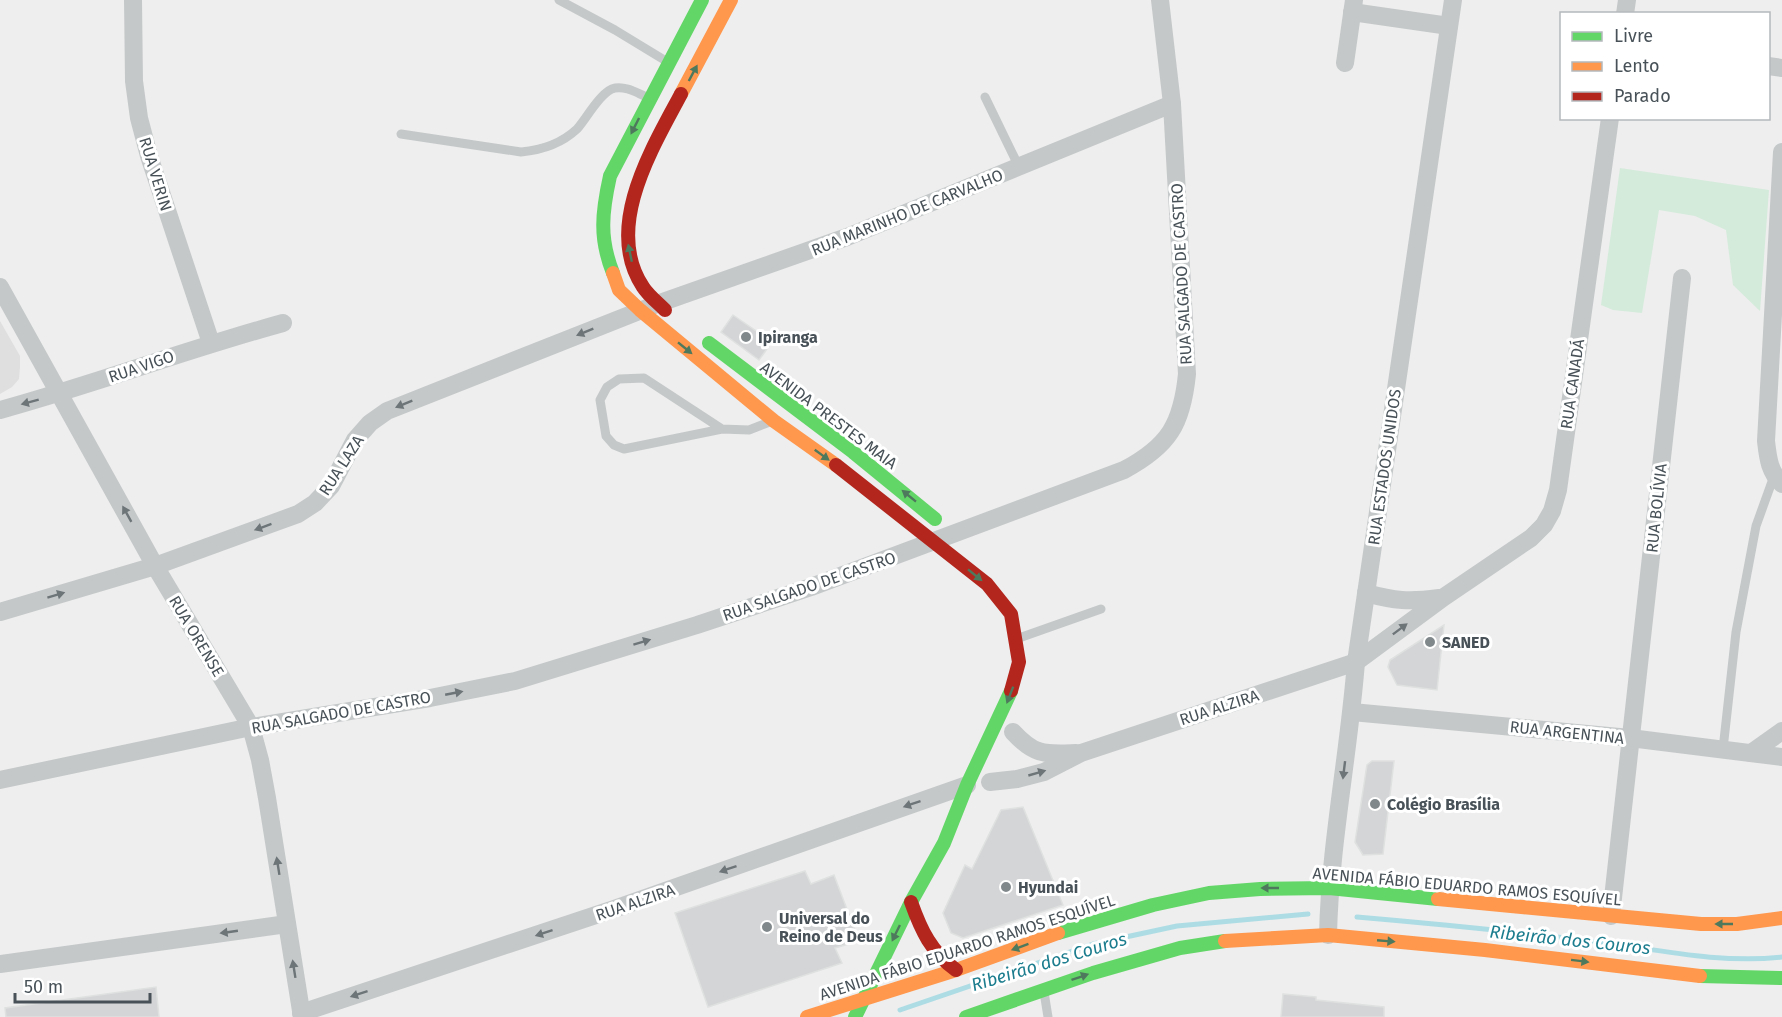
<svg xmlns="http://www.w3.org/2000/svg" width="1782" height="1017" font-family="'Fira Sans',sans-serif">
<rect width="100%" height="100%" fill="#eee"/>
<polygon fill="#e0dfdf" points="0,321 20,356 20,367 19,379 12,387 0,394"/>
<polygon fill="#d4ebdb" points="1620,168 1769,190 1760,311 1733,285 1726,230 1695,216 1659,210 1642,313 1613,310 1601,305"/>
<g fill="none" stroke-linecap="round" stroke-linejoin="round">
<g stroke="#addce4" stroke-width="5">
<path d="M1357,917C1438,924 1519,932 1599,942C1659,950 1722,964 1782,957"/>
<polyline points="900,1010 1093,944 1177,926 1308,914"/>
</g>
</g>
<g fill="#d4d5d6" stroke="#dfe0e0" stroke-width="1.5">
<polygon points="733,315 772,342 759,360 721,332"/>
<polygon points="1444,625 1437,690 1397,685 1388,667 1390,660"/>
<polygon points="1372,761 1394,761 1383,854 1363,855 1355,842 1367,765"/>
<polygon points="1023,807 1063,905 963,938 951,933 943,913 965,865 972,869 1001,810"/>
<polygon points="805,871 811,884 834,875 859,941 835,948 842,963 708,1007 675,913"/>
<polygon points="156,987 159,1017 6,1017 5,1008"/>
<polygon points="1283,994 1316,997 1316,1000 1384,1007 1384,1017 1281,1017"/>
</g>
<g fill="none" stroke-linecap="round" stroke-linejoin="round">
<g stroke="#c5c8c9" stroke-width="9">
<polyline points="559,0 615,30 666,61"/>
<polyline points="985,97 1019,167"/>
<path d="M401,134L521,152C543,150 561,144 577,129C586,119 602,90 615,88C626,86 637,93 647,97"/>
<polyline points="722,429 644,378 619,379 607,387 600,400 606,436 614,445 624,449 722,429 749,430 767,423"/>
<polyline points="1019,638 1101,609"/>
<polyline points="1723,749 1736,632 1756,526 1774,476"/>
<polyline points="1044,992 1048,1017"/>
</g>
<g stroke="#c5c8c9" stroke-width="18">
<polyline points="133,0 134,81 139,118 149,156 211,343"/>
<polyline points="1352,12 1449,26"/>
<polyline points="1625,14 1627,0"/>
<polyline points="1345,63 1354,0"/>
<polyline points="1768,66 1782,68"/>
<path d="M1782,152L1766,441C1768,458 1769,471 1782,484"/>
<polyline points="0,287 155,566 251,727 260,760 267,798 302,1017"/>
<path d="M0,410C95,384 188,349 283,323"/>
<path d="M1366,593C1395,601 1409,602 1439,598"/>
<polyline points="0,612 155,566 298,514 315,503 331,486 355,440 370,423 387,411 657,304 847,237 1172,104"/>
<polyline points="1352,712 1630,738 1782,757"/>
<path d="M1013,732C1035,756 1045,754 1076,753"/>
<polyline points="1751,753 1782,731"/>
<path d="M0,780L251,727L430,698L515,681L697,625L811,587L1124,470C1169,446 1182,424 1187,374L1172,104L1160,0"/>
<polyline points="990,782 1017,779 1044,772 1081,753 1356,662 1444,597 1531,538 1544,525 1552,511 1558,490 1610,118"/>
<polyline points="1611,916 1682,278"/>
<path d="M1328,935C1330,844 1349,753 1356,662L1453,0"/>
<polyline points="0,964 287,924"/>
<polyline points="301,1013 614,909 967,785"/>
</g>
<g stroke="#63d668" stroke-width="14">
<path d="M613,273C599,238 602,212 610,176L702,0"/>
<polyline points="709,343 853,452 935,519"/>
<polyline points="1058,933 1153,905 1209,893 1260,889 1329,888 1438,899"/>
<polyline points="1700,976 1782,978"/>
<polyline points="855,1017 911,902 944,843 967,785 1011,691"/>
<polyline points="966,1017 1093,973 1180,948 1225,941"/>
</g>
<g stroke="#ff974d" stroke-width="14">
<polyline points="681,94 731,0"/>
<polyline points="613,273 619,290 640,310 774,421 836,465"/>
<polyline points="1438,899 1701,924 1737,924 1782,918"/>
<polyline points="1225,941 1328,935 1485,950 1700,976"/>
<polyline points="807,1017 956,970 1058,933"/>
</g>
<g stroke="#b3261e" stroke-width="14">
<path d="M665,310C658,303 648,295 643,287C603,227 653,147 681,94"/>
<polyline points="836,465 987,584 1011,614 1019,662 1011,691"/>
<path d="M911,902C921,930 931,952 956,970"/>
</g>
</g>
<defs><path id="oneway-solid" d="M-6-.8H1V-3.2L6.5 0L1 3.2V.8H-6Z" transform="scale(1.5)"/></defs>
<g fill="#4f795c">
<use href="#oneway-solid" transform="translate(693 73) rotate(-62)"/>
<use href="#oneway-solid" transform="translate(635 126) rotate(117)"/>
<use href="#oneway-solid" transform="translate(630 253) rotate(-102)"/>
<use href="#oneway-solid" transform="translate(685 348) rotate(39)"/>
<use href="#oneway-solid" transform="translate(822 455) rotate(36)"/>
<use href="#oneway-solid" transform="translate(909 496) rotate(-141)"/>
<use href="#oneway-solid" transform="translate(975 575) rotate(39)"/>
<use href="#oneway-solid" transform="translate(1010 695) rotate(111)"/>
<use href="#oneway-solid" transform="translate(1270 888) rotate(180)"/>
<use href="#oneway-solid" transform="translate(1724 924) rotate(180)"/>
<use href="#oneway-solid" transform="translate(896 933) rotate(116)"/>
<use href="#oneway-solid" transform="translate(1386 941) rotate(5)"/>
<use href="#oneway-solid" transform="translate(1020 947) rotate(160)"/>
<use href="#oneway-solid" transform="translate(1580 961) rotate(7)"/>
<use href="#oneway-solid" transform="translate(1080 977) rotate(-19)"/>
</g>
<g fill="#6d7579">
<use href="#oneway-solid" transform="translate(585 332) rotate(158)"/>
<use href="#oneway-solid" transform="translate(30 402) rotate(165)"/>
<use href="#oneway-solid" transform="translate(404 404) rotate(158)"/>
<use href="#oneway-solid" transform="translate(127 514) rotate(-119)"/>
<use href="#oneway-solid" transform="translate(263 527) rotate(160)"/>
<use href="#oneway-solid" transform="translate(56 595) rotate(-17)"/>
<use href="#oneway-solid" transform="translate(1400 629) rotate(-37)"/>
<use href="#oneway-solid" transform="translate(642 642) rotate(-17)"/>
<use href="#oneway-solid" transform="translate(454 693) rotate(-11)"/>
<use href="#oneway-solid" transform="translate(1344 770) rotate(97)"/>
<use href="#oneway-solid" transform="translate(1037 773) rotate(-16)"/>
<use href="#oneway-solid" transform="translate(912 804) rotate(161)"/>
<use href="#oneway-solid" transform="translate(278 866) rotate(-99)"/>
<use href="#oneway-solid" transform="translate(728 869) rotate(161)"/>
<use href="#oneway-solid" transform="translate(229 932) rotate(172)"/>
<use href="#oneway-solid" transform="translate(544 933) rotate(162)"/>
<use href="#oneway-solid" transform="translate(294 969) rotate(-99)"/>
<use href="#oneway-solid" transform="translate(359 994) rotate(162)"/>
</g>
<g fill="#81888c" stroke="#fff" stroke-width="2">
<circle cx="746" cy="337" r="6"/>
<circle cx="1430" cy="642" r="6"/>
<circle cx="1375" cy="804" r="6"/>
<circle cx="1006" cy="887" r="6"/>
<circle cx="767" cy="927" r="6"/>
</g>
<g text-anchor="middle" stroke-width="6" stroke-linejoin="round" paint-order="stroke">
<g font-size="16" fill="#475157" stroke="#fff">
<text transform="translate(156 174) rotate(73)" y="6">RUA VERIN</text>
<text transform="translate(907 212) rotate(-22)" y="6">RUA MARINHO DE CARVALHO</text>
<text transform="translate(1181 274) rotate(-93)" y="6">RUA SALGADO DE CASTRO</text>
<text transform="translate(141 366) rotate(-19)" y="6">RUA VIGO</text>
<text transform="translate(1572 384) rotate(-82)" y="6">RUA CANADÁ</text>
<text transform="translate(829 415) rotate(37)" y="6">AVENIDA PRESTES MAIA</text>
<text transform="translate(341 465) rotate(-57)" y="6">RUA LAZA</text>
<text transform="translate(1384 467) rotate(-82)" y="6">RUA ESTADOS UNIDOS</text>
<text transform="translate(1656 508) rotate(-84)" y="6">RUA BOLÍVIA</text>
<text transform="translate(809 586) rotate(-19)" y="6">RUA SALGADO DE CASTRO</text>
<text transform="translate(197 636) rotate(59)" y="6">RUA ORENSE</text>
<text transform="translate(1219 707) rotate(-18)" y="6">RUA ALZIRA</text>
<text transform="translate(341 712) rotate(-10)" y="6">RUA SALGADO DE CASTRO</text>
<text transform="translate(1567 732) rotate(6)" y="6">RUA ARGENTINA</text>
<text transform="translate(1467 886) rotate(5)" y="6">AVENIDA FÁBIO EDUARDO RAMOS ESQUÍVEL</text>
<text transform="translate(635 902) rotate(-19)" y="6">RUA ALZIRA</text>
<text transform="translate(967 947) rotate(-18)" y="6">AVENIDA FÁBIO EDUARDO RAMOS ESQUÍVEL</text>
</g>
<g font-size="16" font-weight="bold" fill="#475157" stroke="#fff" text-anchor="start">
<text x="758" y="343">Ipiranga</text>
<text x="1442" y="648">SANED</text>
<text x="1387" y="810">Colégio Brasília</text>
<text x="1018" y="893">Hyundai</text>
<text x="779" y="924">Universal do<tspan x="779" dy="18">Reino de Deus</tspan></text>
</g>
<g font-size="18" font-style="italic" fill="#1c7d8e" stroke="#fff">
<text transform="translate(1570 940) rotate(6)" y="6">Ribeirão dos Couros</text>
<text transform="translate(1049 962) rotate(-17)" y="6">Ribeirão dos Couros</text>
</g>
</g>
<rect x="1560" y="12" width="210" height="108" fill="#ffffff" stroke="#b5b9bc" stroke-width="1.5"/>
<rect x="1572" y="32" width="30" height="9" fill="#63d668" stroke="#b5b9bc" stroke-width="1.5"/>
<text x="1614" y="42" font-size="18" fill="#475157">Livre</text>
<rect x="1572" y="62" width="30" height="9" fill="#ff974d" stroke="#b5b9bc" stroke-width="1.5"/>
<text x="1614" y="72" font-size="18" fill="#475157">Lento</text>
<rect x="1572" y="92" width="30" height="9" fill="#b3261e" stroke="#b5b9bc" stroke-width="1.5"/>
<text x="1614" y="102" font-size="18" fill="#475157">Parado</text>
<path d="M15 993v9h135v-9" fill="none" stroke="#475157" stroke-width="3"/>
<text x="24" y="993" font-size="18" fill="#475157" stroke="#ffffff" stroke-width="4.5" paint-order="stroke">50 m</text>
</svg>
